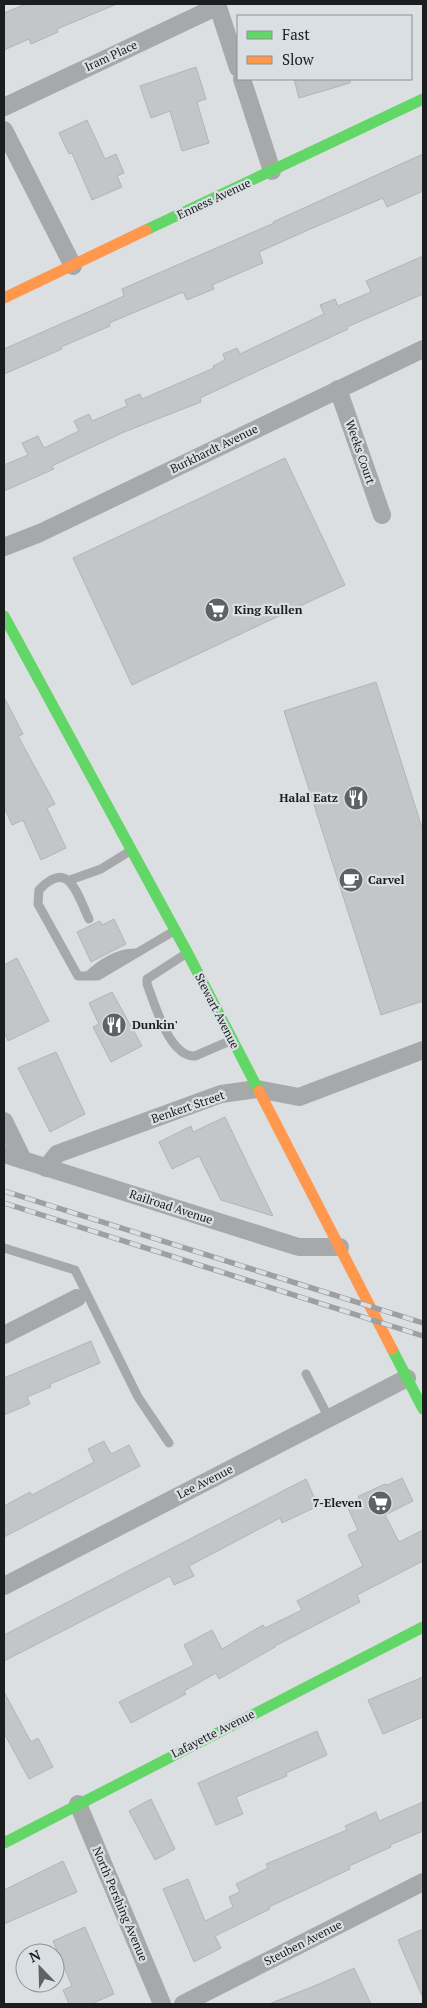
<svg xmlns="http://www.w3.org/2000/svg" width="427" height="2008" font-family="'PT Serif',serif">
<rect width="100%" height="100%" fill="#dcdfe1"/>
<g fill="#c3c5c7" stroke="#b2b4b6">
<polygon points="26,4 117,4 57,29 58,32 31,44 29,39 4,50 4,13"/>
<polygon points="196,67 206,99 197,102 209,143 182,151 170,111 151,118 140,86"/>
<polygon points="294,79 350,79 350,83 299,98"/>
<polygon points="87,120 105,159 116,154 124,173 117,176 122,187 92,200 72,153 69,154 59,133"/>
<polygon points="423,154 423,191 387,207 383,198 308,230 259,252 263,263 212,285 214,289 187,300 183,292 109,323 110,326 61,347 62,349 4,374 4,349 124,296 122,289 274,223 273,222"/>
<polygon points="423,256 423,294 347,327 348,329 200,398 201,402 124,432 52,466 54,469 4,491 4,465 28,455 22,443 38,436 44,448 79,431 74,421 89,414 92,421 127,406 125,400 140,394 142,399 214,368 213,366 225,360 223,354 237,348 240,354 324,314 320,305 335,299 338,306 371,292 366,281"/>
<polygon points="285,458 345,585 132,685 73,558"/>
<polygon points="376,682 423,831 423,1001 381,1015 284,711"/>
<polygon points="4,697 23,734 18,736 55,804 47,808 66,848 41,860 23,820 12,825 4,807"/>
<polygon points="114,919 126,944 91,962 77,932 100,921 102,925"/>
<polygon points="17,958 49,1021 8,1041 4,1032 4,965"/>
<polygon points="112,992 142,1046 111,1062 93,1027 99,1024 89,1003"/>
<polygon points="56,1052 85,1114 50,1132 18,1068"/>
<polygon points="225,1117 250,1169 273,1216 221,1200 199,1156 172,1169 159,1142 191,1126 193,1132"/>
<polygon points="91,1341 100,1363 50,1384 51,1387 27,1397 30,1404 4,1415 4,1378"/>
<polygon points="104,1441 111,1454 129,1445 140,1466 4,1537 4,1506 30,1492 32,1495 94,1462 88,1449"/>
<polygon points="402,1478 413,1501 385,1515 399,1542 423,1530 423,1561 357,1595 360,1602 275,1646 275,1647 219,1679 216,1673 184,1691 186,1694 131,1723 119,1702 194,1665 184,1645 212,1630 222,1649 263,1625 265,1628 302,1610 297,1601 363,1566 348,1535 358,1530 347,1506 358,1500 359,1496 385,1484 388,1485"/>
<polygon points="306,1479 318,1506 282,1523 280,1518 189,1566 194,1576 174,1585 170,1576 4,1661 4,1635"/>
<polygon points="423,1677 423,1717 383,1734 368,1700"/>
<polygon points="4,1692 31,1742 38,1738 53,1767 29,1779 4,1733"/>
<polygon points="317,1731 327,1755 286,1773 287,1776 236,1797 243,1814 216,1825 198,1783"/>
<polygon points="151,1799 175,1849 155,1860 129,1811"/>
<polygon points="423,1802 423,1831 390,1845 391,1847 349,1866 350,1869 269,1907 270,1909 215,1936 221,1948 194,1962 163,1889 188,1879 205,1921 233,1907 229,1897 240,1892 236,1884 268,1868 266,1864 347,1830 345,1826 376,1812 379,1821"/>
<polygon points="63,1861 77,1892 4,1924 4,1890"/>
<polygon points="85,1927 114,1994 91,2004 69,2004 63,1990 72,1986 53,1941"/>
<polygon points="423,1929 423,1998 398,1940"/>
<polygon points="354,1968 371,2004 269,2004 319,1984"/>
</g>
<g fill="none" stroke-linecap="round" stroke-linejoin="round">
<g stroke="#a6a8a9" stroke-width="9">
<polyline points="70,880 101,869 130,851"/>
<path d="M89,919C77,894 69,858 39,890L38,904L78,976H98L174,931"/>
<path d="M187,953L147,979V984C155,1004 169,1057 195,1056L232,1040"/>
<path d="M88,976C100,964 119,952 136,953"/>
<polyline points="4,1248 75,1270 138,1397 169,1443"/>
<polyline points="306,1374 329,1418"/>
</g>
<g stroke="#a6a8a9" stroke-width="18">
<polyline points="217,4 238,68"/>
<polyline points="242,79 272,171"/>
<polyline points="4,107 218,6"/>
<polyline points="4,130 73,266"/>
<polyline points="338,389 382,515"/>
<polyline points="4,547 40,533 423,349"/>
<polyline points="4,1121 23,1160"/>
<polyline points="4,1154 289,1244 299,1247 340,1247"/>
<polyline points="46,1168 57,1154 221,1094 257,1089 299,1097 423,1050"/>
<polyline points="4,1335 77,1298"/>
<polyline points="4,1586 407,1378"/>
<polyline points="78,1804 162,2004"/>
<polyline points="183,2004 423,1882"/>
</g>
<g stroke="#63d668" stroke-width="11">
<polyline points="146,230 423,99"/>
<polyline points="4,616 187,952 259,1091"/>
<polyline points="392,1349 423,1409"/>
<polyline points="4,1843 423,1627"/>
</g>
<g stroke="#ff974d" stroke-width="11">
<polyline points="4,298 146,230"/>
<polyline points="259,1091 392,1349"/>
</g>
<defs>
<g id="rail">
<polyline points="4,1191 423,1323"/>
<polyline points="4,1203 423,1336"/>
</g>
</defs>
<use href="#rail" stroke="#9e9fa0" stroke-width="5.5"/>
<use href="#rail" stroke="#dadfe3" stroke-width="4" stroke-dasharray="11" stroke-linecap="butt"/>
</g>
<defs>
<symbol id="supermarket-disc" viewBox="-11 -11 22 22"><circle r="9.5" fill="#5f6162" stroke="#dadfe3"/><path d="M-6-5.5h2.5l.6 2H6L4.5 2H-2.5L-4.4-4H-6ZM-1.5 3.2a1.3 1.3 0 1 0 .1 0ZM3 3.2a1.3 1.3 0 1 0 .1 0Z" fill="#fff"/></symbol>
<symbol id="restaurant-disc" viewBox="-11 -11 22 22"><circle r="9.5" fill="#5f6162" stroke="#dadfe3"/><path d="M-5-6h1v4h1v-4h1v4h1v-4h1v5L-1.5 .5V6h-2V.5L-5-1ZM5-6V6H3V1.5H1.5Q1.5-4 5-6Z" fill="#fff"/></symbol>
<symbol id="cafe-disc" viewBox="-11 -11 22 22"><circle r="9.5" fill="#5f6162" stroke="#dadfe3"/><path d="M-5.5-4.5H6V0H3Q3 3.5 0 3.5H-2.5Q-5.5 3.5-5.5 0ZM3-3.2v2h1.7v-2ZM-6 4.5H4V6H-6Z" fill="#fff"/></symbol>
</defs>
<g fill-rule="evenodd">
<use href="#supermarket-disc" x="203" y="596" width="28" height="28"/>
<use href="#restaurant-disc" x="342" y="784" width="28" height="28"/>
<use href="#cafe-disc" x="337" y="866" width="28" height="28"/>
<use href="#restaurant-disc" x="100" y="1011" width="28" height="28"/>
<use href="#supermarket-disc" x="366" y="1489" width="28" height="28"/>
</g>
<g text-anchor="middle" stroke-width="4.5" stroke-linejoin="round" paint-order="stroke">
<g font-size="12" fill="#1b1d1e" stroke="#dadfe3">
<text transform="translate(111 56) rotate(-25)" y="4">Iram Place</text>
<text transform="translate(214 199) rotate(-25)" y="4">Enness Avenue</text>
<text transform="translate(214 449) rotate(-26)" y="4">Burkhardt Avenue</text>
<text transform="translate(360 452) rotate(71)" y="4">Weeks Court</text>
<text transform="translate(217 1011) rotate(63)" y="4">Stewart Avenue</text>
<text transform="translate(188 1107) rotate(-19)" y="4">Benkert Street</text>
<text transform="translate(171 1207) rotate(18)" y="4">Railroad Avenue</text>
<text transform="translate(205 1482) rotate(-27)" y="4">Lee Avenue</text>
<text transform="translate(213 1734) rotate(-27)" y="4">Lafayette Avenue</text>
<text transform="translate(120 1904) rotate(67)" y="4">North Pershing Avenue</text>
<text transform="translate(303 1943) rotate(-27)" y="4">Steuben Avenue</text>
</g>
<g font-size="12" font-weight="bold" fill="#1b1d1e" stroke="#dadfe3" text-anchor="start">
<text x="234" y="614">King Kullen</text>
<text x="338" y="802" text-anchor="end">Halal Eatz</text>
<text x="368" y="884">Carvel</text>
<text x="132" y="1029">Dunkin'</text>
<text x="362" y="1507" text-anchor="end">7-Eleven</text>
</g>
</g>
<rect width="427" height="2008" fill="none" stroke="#1b1d1e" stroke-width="10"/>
<rect x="237" y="15" width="175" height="65" fill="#dadfe3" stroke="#8e9194"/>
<rect x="247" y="31" width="25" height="8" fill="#63d668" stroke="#8e9194"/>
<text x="282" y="40" font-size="15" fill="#1b1d1e">Fast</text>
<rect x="247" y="56" width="25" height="8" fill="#ff974d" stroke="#8e9194"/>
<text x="282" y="65" font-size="15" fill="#1b1d1e">Slow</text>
<g transform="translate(40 1968) rotate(337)"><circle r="24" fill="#dadfe3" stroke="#8e9194"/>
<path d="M0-4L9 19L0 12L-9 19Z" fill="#5f6162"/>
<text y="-8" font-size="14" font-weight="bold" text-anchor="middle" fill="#1b1d1e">N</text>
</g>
</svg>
